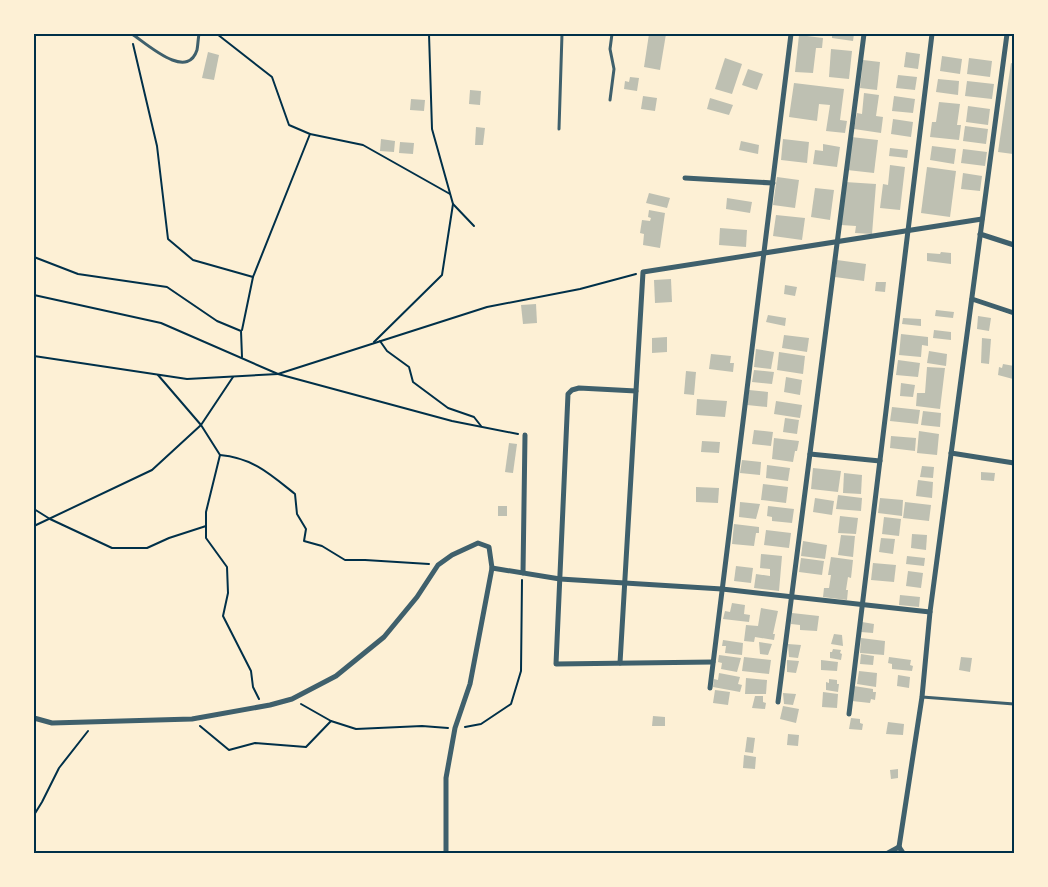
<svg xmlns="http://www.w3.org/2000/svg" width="1048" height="887" font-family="Inter,sans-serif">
<rect width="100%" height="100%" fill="#fdf0d5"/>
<g fill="#bec0b2">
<polygon points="649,34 666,34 660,70 644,67"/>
<polygon points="832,34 854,34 853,41 832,38"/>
<polygon points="799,35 823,38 822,48 816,48 813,73 795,72"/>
<polygon points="831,49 852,51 849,79 829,77"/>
<polygon points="208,52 219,55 214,80 202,78"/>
<polygon points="906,52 920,54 918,69 904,67"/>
<polygon points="942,56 962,59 960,74 940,71"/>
<polygon points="725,58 742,64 732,94 715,89"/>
<polygon points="969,58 992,61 990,77 967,74"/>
<polygon points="863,60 880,62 877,90 860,88"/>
<polygon points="1011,63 1014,64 1013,154 998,152"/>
<polygon points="748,69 763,74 757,90 742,85"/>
<polygon points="898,75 917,77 915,90 896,88"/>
<polygon points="630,77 639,78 637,91 624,89 625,81 629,82"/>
<polygon points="938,79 959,81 958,95 936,92"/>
<polygon points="967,81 994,84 992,99 965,96"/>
<polygon points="794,83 844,89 840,120 847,121 845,133 826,131 830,105 819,104 817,121 789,117"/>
<polygon points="470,90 481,91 480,105 469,104"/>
<polygon points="864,93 879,95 876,116 883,117 881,133 854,129 857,113 862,114"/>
<polygon points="643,96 657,98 655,111 641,109"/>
<polygon points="894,96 915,99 913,113 892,111"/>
<polygon points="710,98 733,105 729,115 707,109"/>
<polygon points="411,99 425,100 424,111 410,110"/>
<polygon points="939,102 960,104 957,125 961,125 959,140 930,137 932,122 936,122"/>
<polygon points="968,106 990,109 988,125 966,122"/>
<polygon points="893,119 913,122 911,137 891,134"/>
<polygon points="965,126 988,129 986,144 963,141"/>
<polygon points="476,127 485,128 483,145 475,145"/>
<polygon points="851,137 878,140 874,173 847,170"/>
<polygon points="381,139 395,141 394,152 380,151"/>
<polygon points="783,139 809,142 807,163 781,160"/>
<polygon points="741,141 759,145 758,154 739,150"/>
<polygon points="400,142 414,143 413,154 399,153"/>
<polygon points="823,144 840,147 837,167 813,164 815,150 823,151"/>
<polygon points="932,146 956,149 954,164 930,160"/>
<polygon points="890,148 908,150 907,158 889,156"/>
<polygon points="963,149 987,152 985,166 961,163"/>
<polygon points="890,165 905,167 900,210 880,208 883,184 888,185"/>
<polygon points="927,167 956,171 950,217 921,213"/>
<polygon points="963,173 982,176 980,191 961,189"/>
<polygon points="777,177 799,180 795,208 773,205"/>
<polygon points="845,182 876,184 872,234 855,233 856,226 841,225"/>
<polygon points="815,188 834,190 830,220 811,217"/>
<polygon points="649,193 670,198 667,208 646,203"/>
<polygon points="727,198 752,202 750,213 726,209"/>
<polygon points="649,210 665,213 660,248 643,245 644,234 640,233 642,220 650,221 651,218 648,217"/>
<polygon points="776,215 805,218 802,240 773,236"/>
<polygon points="720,228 747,230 746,247 719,245"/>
<polygon points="941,252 951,253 951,264 927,261 927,253 940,254"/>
<polygon points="837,260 866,264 864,281 835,277"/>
<polygon points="671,279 672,302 655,303 654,280"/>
<polygon points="876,282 886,282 885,292 875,291"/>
<polygon points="785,285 797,287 795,296 784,294"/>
<polygon points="536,304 537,323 523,324 521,305"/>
<polygon points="936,310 954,312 953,318 935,316"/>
<polygon points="768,315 786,318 785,326 766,322"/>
<polygon points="978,316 991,318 989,331 977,329"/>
<polygon points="903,318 921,319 921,326 902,324"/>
<polygon points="934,330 951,332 951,340 933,338"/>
<polygon points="901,334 928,337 928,346 922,345 921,357 899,355"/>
<polygon points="784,335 809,338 807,352 782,348"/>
<polygon points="667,337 667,352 652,353 652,338"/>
<polygon points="982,338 991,339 989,364 981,363"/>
<polygon points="756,349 774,352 771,369 754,367"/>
<polygon points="929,351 947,354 946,366 927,363"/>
<polygon points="779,352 805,356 803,374 777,370"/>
<polygon points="711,354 731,356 730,363 734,363 733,372 709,369"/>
<polygon points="898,360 920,363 918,377 896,375"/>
<polygon points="1003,364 1014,366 1013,379 998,375 999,367 1002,368"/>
<polygon points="927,367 945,368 940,409 916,406 917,393 925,393"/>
<polygon points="754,370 774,372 772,384 752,382"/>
<polygon points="686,371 696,372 694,395 684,394"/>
<polygon points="786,377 802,380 800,395 784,392"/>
<polygon points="901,383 915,385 913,397 900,396"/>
<polygon points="749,390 768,392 767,407 747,405"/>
<polygon points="697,399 727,401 725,417 696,415"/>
<polygon points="776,401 802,405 800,418 774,414"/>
<polygon points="892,407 920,410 918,424 890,421"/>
<polygon points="923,411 941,413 940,427 921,425"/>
<polygon points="785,418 799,420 797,434 783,432"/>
<polygon points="754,430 773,432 771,446 752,444"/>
<polygon points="919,431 939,434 937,455 917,453"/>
<polygon points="891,436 916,438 915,451 890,448"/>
<polygon points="774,438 799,441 797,451 795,451 793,462 772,459"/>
<polygon points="702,441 720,442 719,453 701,452"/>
<polygon points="509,443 517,444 513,473 505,472"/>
<polygon points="742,460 761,462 760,475 740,473"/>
<polygon points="767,465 790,468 788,481 766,478"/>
<polygon points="922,466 934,467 933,478 920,477"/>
<polygon points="813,468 841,471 838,492 811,489"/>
<polygon points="981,472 995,473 994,481 981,480"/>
<polygon points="844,473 862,475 861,494 843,493"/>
<polygon points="918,480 933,482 932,498 916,496"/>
<polygon points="763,484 788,487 786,503 761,500"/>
<polygon points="696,487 719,488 718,503 696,502"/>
<polygon points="838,495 862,498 861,511 836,509"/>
<polygon points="815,498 834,501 832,515 813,512"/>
<polygon points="880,498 903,500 902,516 878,513"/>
<polygon points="740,502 760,504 756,519 739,517"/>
<polygon points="905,502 931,505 929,521 903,518"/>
<rect x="498" y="506" width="9" height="10"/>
<polygon points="768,506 794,509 792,523 772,521 772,517 767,516"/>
<polygon points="840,516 858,518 856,534 838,533"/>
<polygon points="884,517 901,519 899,536 882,534"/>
<polygon points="734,524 759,527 759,533 756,533 754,546 732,544"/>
<polygon points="766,530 791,533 789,548 764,545"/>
<polygon points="912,534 927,535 926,550 911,548"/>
<polygon points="841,535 855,536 853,557 838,555"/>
<polygon points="881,538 895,539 893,554 879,552"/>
<polygon points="803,541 827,545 825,559 801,556"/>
<polygon points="761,554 782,556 779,591 754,588 756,574 770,576 770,569 760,568"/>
<polygon points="907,556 925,558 924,566 906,564"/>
<polygon points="831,557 853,560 851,578 848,577 846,590 848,590 847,600 823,597 824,588 829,588 831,575 828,575"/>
<polygon points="801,558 824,561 822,575 799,572"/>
<polygon points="873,563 896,565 894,582 871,580"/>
<polygon points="736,566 753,568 751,583 734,581"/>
<polygon points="908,571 923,573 921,588 906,586"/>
<polygon points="900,595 920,597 919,607 899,605"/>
<polygon points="732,603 745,605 744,614 750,615 749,622 723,619 725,611 730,612"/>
<polygon points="761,608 778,611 773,634 775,634 774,640 755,637 754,642 744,641 746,625 758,626"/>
<polygon points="792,613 819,616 817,631 800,630 800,625 791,624"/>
<polygon points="862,622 874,624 873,633 861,632"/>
<polygon points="834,634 842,635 843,646 831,644"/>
<polygon points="861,638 885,641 884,655 860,653"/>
<polygon points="723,640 743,643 742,655 725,653 726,646 722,646"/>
<polygon points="759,642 772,644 768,655 760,654"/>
<polygon points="788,644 801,645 798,658 789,657"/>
<polygon points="833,649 841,650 840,653 842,654 841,660 830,658 830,652 832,652"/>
<polygon points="861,654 874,656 873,665 860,664"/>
<polygon points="719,655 741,658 737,672 721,669 722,663 718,662"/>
<polygon points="744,657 771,660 769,674 742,671"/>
<polygon points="889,657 911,660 910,665 913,666 912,671 892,669 892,664 888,663"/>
<polygon points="961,657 972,658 970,672 959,670"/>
<polygon points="787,660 799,661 796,673 787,672"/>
<polygon points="821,660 838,662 837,671 821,670"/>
<polygon points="859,671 877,673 876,687 857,684"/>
<polygon points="719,673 740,677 738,684 742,685 740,692 713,687 714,679 718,680"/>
<polygon points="898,675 910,677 909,688 897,686"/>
<polygon points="746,678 767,680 766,694 745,694"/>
<polygon points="829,679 837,680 837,684 839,684 838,692 826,690 826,682 829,683"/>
<polygon points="854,686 873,689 873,692 876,692 875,700 871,699 870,703 852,701"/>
<polygon points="715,690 730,692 728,705 713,703"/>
<polygon points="823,692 838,694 837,708 822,707"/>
<polygon points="783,693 796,694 793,705 784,704"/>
<polygon points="755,696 763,696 763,702 766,703 765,709 752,708"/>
<polygon points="783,706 799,709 796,723 780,719"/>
<polygon points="653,716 665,717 665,726 652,726"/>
<polygon points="851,718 860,719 860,723 863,724 862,730 849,729"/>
<polygon points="888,722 904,724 903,735 886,734"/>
<polygon points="788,734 799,735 798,746 787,745"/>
<polygon points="747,737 755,738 753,753 745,752"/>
<polygon points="744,755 756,757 755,769 743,768"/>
<polygon points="898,769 898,778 891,779 890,770"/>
</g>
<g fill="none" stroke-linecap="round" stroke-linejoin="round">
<g stroke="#003049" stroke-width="2">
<polyline points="217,34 272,77 289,125 310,134 363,145 450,194"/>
<polyline points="429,34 432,129 453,204 474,226"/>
<polyline points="133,44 157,146 168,239 193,260 253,277 310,134"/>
<polyline points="34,257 78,274 167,287 217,321 241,331 242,357"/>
<polyline points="34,295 161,323 278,374 452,421 518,434"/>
<polyline points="242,330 253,277"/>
<polyline points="380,341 387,351 409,367 413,382 448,408 474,417 481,426"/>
<polyline points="374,342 442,275 453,204"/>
<polyline points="34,356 187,379 278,374 487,307 580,289 636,274"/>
<polyline points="158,375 201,425 220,455 206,512 206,538 227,567 228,593 223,616 251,671 253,687 259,699"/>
<path d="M220,455C253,458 270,474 295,494L297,514L306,529L304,541L322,546L345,560H365L429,564"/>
<polyline points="34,509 50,519 112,548 147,548 169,538 206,526"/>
<polyline points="34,526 152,470 201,425 233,377"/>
<polyline points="301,704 331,721 356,729 422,726 448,728"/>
<polyline points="200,726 229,750 255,743 306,747 331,721"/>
<polyline points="465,727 481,724 511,704 521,671 522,580"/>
<polyline points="34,815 42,802 59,768 88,731"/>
</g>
<g stroke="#3f606c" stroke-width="3">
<path d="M132,34C147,44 187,81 197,50C198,45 198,39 199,34"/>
<polyline points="610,100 614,69 610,49 612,34"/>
<polyline points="559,129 562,34"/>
<polyline points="922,697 1014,704"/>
</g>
<g stroke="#3f606c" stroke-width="5">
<polyline points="685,178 773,183"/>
<polyline points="980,234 1014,245"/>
<polyline points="972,299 1014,313"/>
<polyline points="636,391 579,388 572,390 568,394 556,664 713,662"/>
<polyline points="951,453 1014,463"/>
<polyline points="810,454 880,461"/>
<polyline points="492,568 560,579 722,589 930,612"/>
<polyline points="523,573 525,435"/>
<polyline points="620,663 643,272 982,219"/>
<polyline points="710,688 791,34"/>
<polyline points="778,702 864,34"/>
<polyline points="849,714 932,34"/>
<polyline points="34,718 52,723 192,719 270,705 292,699 336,676 384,637 417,597 438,565 452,555 478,543 489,547 492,568 470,684 455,728 446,778 446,853"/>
<polyline points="899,847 922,697 930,612 1007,34"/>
<polyline points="899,847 903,853"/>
<polyline points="888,853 899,847"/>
</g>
</g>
<rect width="1048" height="887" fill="none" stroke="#fdf0d5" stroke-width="70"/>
<rect x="35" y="35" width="978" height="817" fill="none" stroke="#003049" stroke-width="2"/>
</svg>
